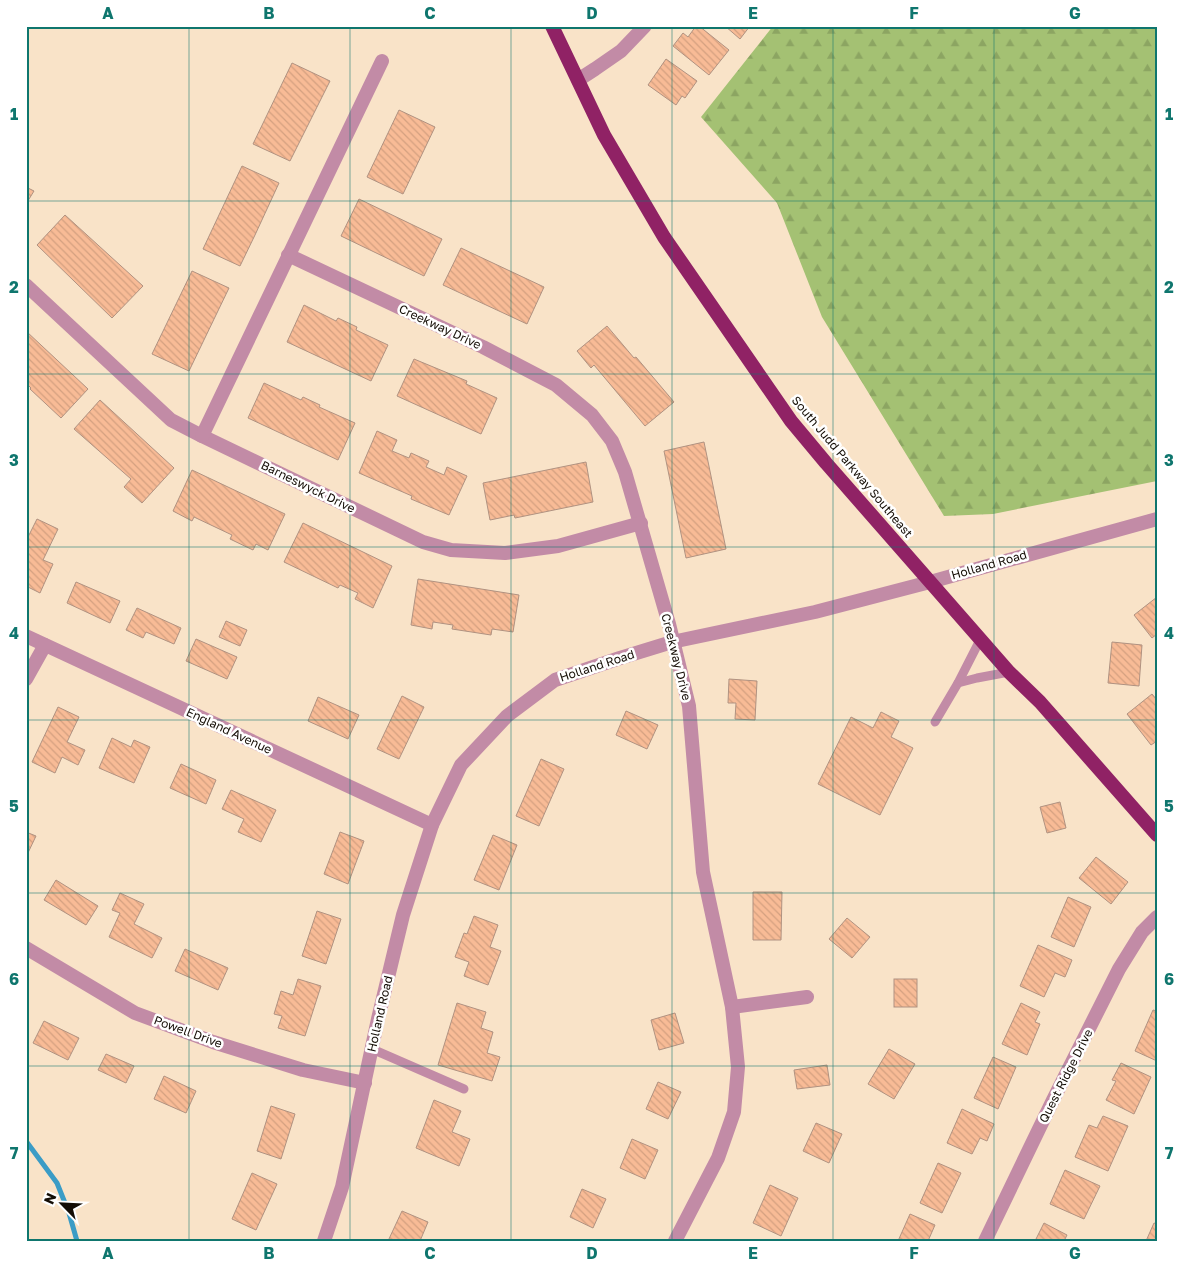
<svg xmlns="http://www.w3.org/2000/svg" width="1183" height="1267" font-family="'Golos Text',sans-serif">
<defs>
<pattern id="forest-firs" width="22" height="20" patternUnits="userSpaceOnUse" patternTransform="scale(1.25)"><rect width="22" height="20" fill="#a4c173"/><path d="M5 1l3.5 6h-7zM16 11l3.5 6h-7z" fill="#8ca562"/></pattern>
<pattern id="building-back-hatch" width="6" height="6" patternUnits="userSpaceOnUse" patternTransform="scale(1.25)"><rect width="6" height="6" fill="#f8bb96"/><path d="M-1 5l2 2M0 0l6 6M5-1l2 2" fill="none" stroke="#d4a080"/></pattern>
</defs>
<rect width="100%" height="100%" fill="#f9e3c8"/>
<polygon fill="url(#forest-firs)" points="773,26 1157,26 1157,481 993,514 944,516 822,317 777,203 701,117"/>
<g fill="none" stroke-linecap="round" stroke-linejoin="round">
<polyline stroke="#3b9cc6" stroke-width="5" points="26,1141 57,1183 69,1213 77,1241"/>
</g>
<g fill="url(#building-back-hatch)" stroke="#b09281">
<polygon points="696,26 699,26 729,50 709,75 673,46 683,33 688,37"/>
<polygon points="725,26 750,26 740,39"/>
<polygon points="666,59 697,81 685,98 682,96 676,105 648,85"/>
<polygon points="292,63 330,81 290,161 253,144"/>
<polygon points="399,110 435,127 403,194 367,177"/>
<polygon points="242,166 279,183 255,235 240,266 203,249"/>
<polygon points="26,187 34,191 26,204"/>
<polygon points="359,199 442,239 424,276 341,236"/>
<polygon points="65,215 143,286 112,318 37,245"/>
<polygon points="461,248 544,287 527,324 443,285"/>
<polygon points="192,271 229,288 189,371 152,354"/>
<polygon points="304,305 336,321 338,318 357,327 356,330 388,345 371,381 287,342"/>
<polygon points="607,326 634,358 636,357 674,402 645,426 594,365 591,368 577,351"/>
<polygon points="26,331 88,389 61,418 30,389 31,388 26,383"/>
<polygon points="414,359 467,381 466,384 497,398 481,434 397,396"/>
<polygon points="264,383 301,400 303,397 320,405 319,407 355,423 338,460 248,418"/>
<polygon points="100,400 174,468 142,503 124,487 131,479 74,429"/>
<polygon points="377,431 397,440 392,451 409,458 411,453 429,461 426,467 444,475 447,467 467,476 449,515 411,499 412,496 359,473"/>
<polygon points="704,442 726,549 686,558 664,451"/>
<polygon points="586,462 593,502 515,518 514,515 490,520 483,483"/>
<polygon points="192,470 285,514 268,550 256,544 253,550 230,539 232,535 194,517 192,521 173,511"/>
<polygon points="37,519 58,529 43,560 53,564 40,593 26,586 26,541"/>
<polygon points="303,523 392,566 373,608 355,599 358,593 340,585 338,588 284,562"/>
<polygon points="418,579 519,595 513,632 492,629 491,635 452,629 453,625 433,622 432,629 411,625"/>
<polygon points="76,582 120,601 110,623 67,603"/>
<polygon points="1157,597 1157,634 1152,638 1134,615"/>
<polygon points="137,608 181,628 174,644 146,632 143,638 126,630"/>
<polygon points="226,621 247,630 240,646 219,637"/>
<polygon points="196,639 237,657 227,679 186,661"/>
<polygon points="1112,642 1142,645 1139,686 1108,683"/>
<polygon points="729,679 757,681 755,720 735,719 736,703 728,703"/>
<polygon points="1152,694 1157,700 1157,741 1151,745 1127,714"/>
<polygon points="402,696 424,707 399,759 377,749"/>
<polygon points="318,697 359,715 348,739 308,721"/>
<polygon points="58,707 79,717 67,742 85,750 78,765 62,757 55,773 32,762"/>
<polygon points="626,711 658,725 647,749 616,735"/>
<polygon points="881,712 899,721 891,737 913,748 880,815 818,784 851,717 873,728"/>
<polygon points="112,738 131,747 134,740 150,747 134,783 99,768"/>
<polygon points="541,759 564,769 539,826 516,816"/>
<polygon points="181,764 216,780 206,804 170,788"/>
<polygon points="231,790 276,810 261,842 238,832 244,819 222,809"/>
<polygon points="1060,802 1066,828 1047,833 1040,807"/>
<polygon points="26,832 36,836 26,857"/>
<polygon points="340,832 364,841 348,884 324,874"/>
<polygon points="493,835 517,845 499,890 474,880"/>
<polygon points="1096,857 1128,882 1111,904 1079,878"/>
<polygon points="56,880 98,906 86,925 44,900"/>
<polygon points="753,892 782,892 781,940 753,940"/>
<polygon points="120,893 144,904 134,924 162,938 152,958 109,937 120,913 112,910"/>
<polygon points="1068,897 1091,907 1074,947 1051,937"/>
<polygon points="317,911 341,919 326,964 302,956"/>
<polygon points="474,916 498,925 490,947 501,951 488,985 464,976 469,962 455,957 464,933 467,934"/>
<polygon points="847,918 870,937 852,958 829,939"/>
<polygon points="1038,945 1072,960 1065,977 1055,973 1044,997 1020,986"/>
<polygon points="185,949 228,968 218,990 175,971"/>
<polygon points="298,979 321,986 305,1036 278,1028 282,1016 274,1014 281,991 293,995"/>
<rect x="894" y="979" width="23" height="28"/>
<polygon points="457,1003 486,1012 481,1028 493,1032 487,1053 500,1057 492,1081 438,1065"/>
<polygon points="1021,1003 1040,1012 1035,1022 1040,1024 1027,1055 1002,1044"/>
<polygon points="1153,1010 1157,1011 1157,1061 1135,1051"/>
<polygon points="675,1013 684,1043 659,1050 651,1020"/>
<polygon points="44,1021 79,1038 68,1060 33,1043"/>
<polygon points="889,1049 915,1064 894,1099 868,1084"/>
<polygon points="106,1054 134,1066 126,1083 98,1070"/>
<polygon points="993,1057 1016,1067 998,1109 974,1098"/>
<polygon points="1121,1063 1151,1077 1134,1114 1106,1100 1116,1081 1112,1080"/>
<polygon points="827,1065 830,1085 797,1089 794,1070"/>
<polygon points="164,1076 196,1091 186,1113 154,1099"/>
<polygon points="658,1082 681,1092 668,1119 646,1109"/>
<polygon points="434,1100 461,1111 452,1132 470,1139 459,1166 416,1148"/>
<polygon points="271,1106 295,1114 281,1159 257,1151"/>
<polygon points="962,1109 994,1124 987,1141 980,1138 972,1154 947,1143"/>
<polygon points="1103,1116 1128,1126 1108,1171 1075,1157 1089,1125 1097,1128"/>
<polygon points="816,1123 842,1134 829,1163 803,1151"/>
<polygon points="632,1139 658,1150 645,1179 620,1168"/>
<polygon points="938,1163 961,1173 942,1213 920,1203"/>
<polygon points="1065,1170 1100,1186 1084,1219 1050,1204"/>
<polygon points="252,1173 277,1184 256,1230 232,1219"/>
<polygon points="770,1185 798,1198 781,1236 753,1223"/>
<polygon points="582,1189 606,1199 593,1228 570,1217"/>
<polygon points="402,1211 428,1222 420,1241 388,1241"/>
<polygon points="910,1214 935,1225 928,1241 898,1241"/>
<polygon points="1044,1223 1067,1235 1064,1241 1035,1241"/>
<polygon points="1154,1223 1157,1224 1157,1241 1146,1241"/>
</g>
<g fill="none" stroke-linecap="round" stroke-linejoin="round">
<g stroke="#c28ba6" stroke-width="9">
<polyline points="958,683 977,678 1009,672"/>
<polyline points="935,722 958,683 980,640"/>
<polyline points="372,1049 464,1089"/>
</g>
<g stroke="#c28ba6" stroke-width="14">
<polyline points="578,80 595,69 621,51 645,26"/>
<polyline points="288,255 483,347 556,385 592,415 612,441 625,472 669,624 689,706 703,872 732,1007 738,1067 734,1112 718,1158 675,1241"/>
<polyline points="26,285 171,420 202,436 423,542 451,550 505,553 558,546 641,523"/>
<polyline points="202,436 382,61"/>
<polyline points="26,636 432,825"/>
<polyline points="26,679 45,645"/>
<polyline points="26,948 135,1013 213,1042 303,1070 365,1083"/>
<polyline points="732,1007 807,997"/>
<polyline points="324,1241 342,1187 378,1019 403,915 432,825 461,765 507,716 555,680 620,658 672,642 815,612 930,582 1157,519"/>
<polyline points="985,1241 1053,1100 1119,969 1142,932 1157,917"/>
</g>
<polyline stroke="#902265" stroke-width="14" points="552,26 604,135 664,237 791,421 826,463 1009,672 1040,702 1157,835"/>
</g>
<path fill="none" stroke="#0f766e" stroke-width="1" stroke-opacity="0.55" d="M189,26V1241M350,26V1241M511,26V1241M672,26V1241M833,26V1241M994,26V1241M26,201H1157M26,374H1157M26,547H1157M26,720H1157M26,893H1157M26,1066H1157"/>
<g text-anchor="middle" stroke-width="5" stroke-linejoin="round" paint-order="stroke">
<g font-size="12" fill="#140d05" stroke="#fff">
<text transform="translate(440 327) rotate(25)" y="4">Creekway Drive</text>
<text transform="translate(852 467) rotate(50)" y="4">South Judd Parkway Southeast</text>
<text transform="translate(308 487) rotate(26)" y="4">Barneswyck Drive</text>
<text transform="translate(989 565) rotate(-16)" y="4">Holland Road</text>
<text transform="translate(676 657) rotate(76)" y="4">Creekway Drive</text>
<text transform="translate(597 666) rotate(-18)" y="4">Holland Road</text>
<text transform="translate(229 731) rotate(25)" y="4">England Avenue</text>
<text transform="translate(380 1014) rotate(-77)" y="4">Holland Road</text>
<text transform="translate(188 1032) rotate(20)" y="4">Powell Drive</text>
<text transform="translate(1066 1076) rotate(-63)" y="4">Quest Ridge Drive</text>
</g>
</g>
<rect width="1183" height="1267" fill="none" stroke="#ffffff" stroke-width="55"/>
<g transform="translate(62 1204) rotate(294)" stroke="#ffffff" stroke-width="4" paint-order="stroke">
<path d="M0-4L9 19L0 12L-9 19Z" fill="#140d05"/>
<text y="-8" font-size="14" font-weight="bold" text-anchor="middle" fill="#140d05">N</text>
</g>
<rect x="28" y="28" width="1128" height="1212" fill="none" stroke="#0f766e" stroke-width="2"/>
<g font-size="16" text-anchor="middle" font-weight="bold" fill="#0f766e">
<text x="108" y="19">A</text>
<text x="269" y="19">B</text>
<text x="430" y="19">C</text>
<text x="592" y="19">D</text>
<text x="753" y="19">E</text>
<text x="914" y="19">F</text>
<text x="1075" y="19">G</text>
<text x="14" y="120">1</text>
<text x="1169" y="120">1</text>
<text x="14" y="293">2</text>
<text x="1169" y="293">2</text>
<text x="14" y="466">3</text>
<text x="1169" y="466">3</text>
<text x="14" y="639">4</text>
<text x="1169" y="639">4</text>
<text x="14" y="812">5</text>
<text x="1169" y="812">5</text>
<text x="14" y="985">6</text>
<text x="1169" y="985">6</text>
<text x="14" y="1159">7</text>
<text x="1169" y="1159">7</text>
<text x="108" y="1259">A</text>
<text x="269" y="1259">B</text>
<text x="430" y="1259">C</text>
<text x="592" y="1259">D</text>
<text x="753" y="1259">E</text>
<text x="914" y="1259">F</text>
<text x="1075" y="1259">G</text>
</g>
</svg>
